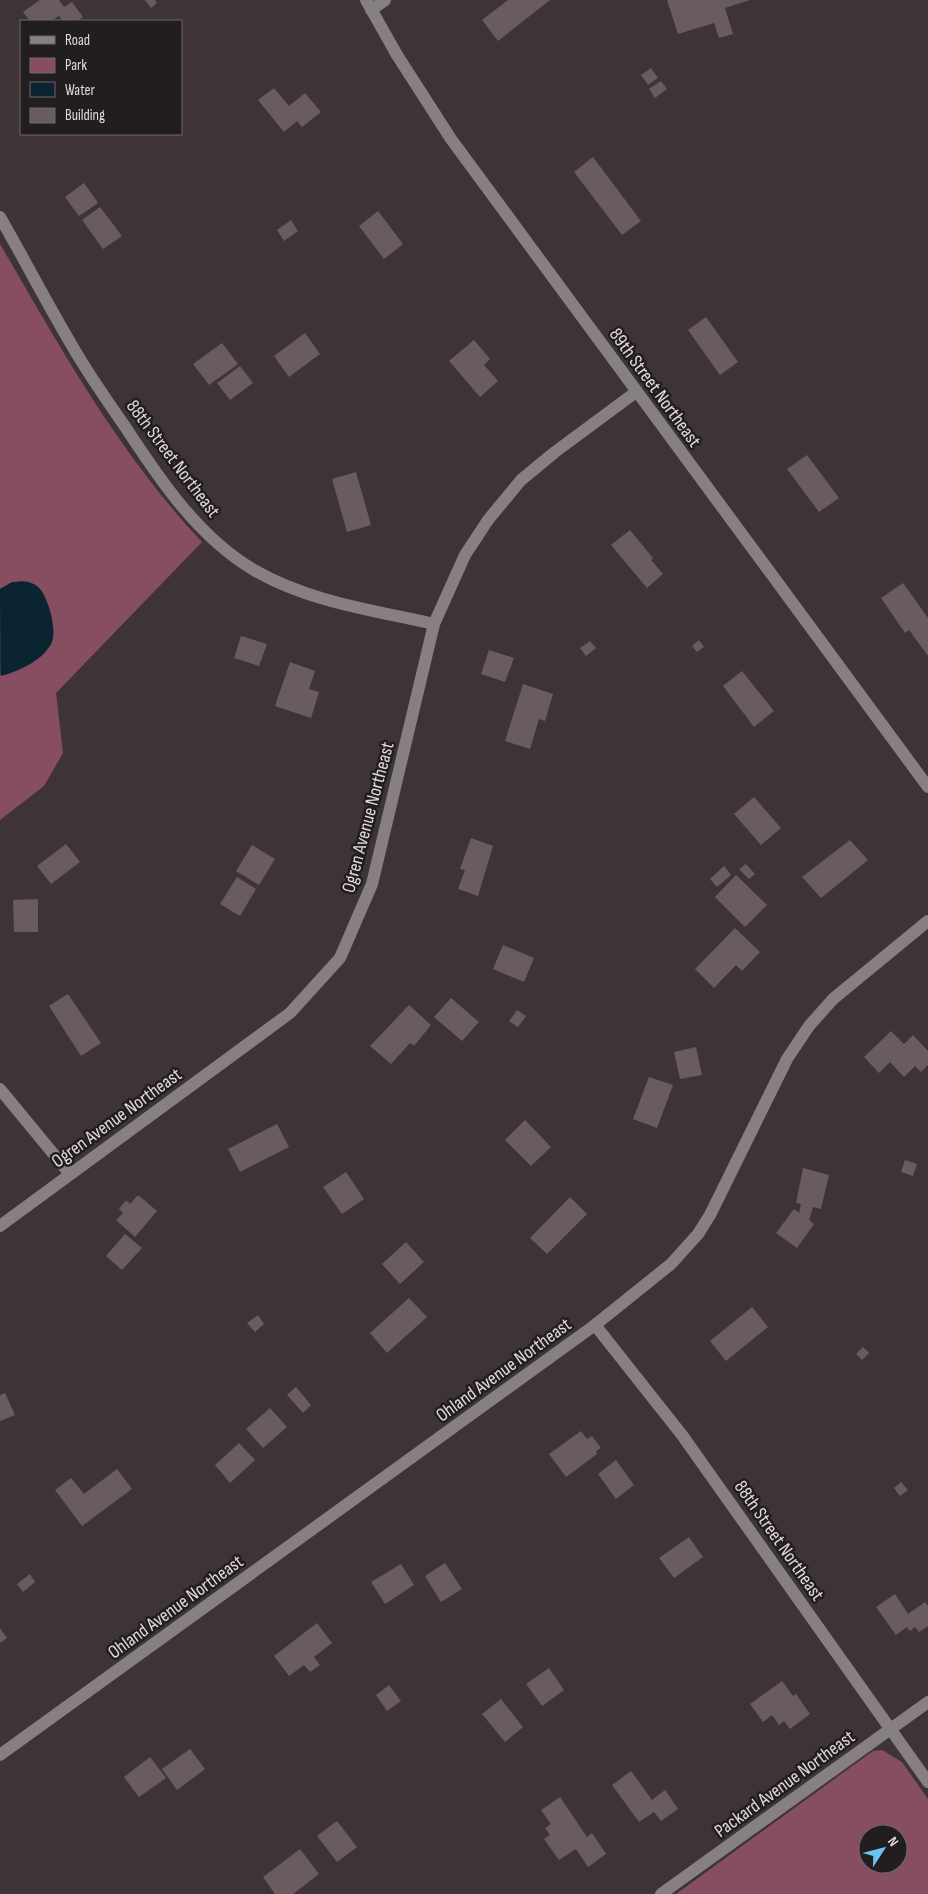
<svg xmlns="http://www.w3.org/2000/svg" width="928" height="1894" font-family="'Sofia Sans Condensed',sans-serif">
<rect width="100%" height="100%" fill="#3e3437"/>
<g fill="#874d61" fill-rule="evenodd">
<path d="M0,244C60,347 119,454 202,542L56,693L63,753L44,786L0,820V675L52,641C52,609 42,562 0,589Z"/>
<path d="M882,1750L902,1762L928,1799V1894H676L873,1751ZM868,1834H898V1864H868Z"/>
</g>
<path fill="#0a2432" d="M12,582C21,582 30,580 38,587C48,595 57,630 52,642C43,661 19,671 1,676L0,589Z"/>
<g fill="#685c5f">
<polygon points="40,0 59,0 64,7 72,2 83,17 77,21 63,21 59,16 51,21 30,21 23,12"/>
<polygon points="145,0 155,0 157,3 151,8"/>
<polygon points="508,0 550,0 498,41 482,20"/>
<polygon points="667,0 750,0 725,8 733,34 719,38 714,23 678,34"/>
<polygon points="651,68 658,78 648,85 641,75"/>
<polygon points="661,81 667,89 655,98 649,89"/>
<polygon points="274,88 289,106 305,93 321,112 302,127 297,121 284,132 258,100"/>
<polygon points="593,157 641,221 622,235 574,172"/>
<polygon points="84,183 98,203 79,216 65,197"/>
<polygon points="100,207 122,236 103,249 82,220"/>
<polygon points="378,211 403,244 384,259 359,226"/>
<polygon points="291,220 298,231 284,241 277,230"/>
<polygon points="706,317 738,362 720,375 688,330"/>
<polygon points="305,333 320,354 289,377 274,356"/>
<polygon points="474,340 490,359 484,365 498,381 480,397 449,361"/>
<polygon points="222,343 238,364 209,385 193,364"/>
<polygon points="240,366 253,383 230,400 217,383"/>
<polygon points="807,455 839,498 819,512 787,469"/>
<polygon points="356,472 371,525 347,532 332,479"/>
<polygon points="630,530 653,558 651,560 663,574 647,588 611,545"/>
<polygon points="903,583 928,618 928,656 909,630 905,633 881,598"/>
<polygon points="241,636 267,644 259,666 234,658"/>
<polygon points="699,640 704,647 697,652 692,646"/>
<polygon points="590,641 596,648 586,656 580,648"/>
<polygon points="489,650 514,658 505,682 481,674"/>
<polygon points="290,662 315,671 309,689 319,692 311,718 275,706"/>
<polygon points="742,671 774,711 754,727 723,686"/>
<polygon points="523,684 553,694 545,721 539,719 530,749 505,741"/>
<polygon points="754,797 781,828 761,845 734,814"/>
<polygon points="471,838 493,846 478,896 458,889 465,870 460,869"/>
<polygon points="850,840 868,860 821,898 802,877"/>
<polygon points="66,844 80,862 51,884 37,866"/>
<polygon points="252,845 275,859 259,885 236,871"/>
<polygon points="746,864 755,874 749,879 739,869"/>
<polygon points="724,866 731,875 717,887 710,879"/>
<polygon points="736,875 767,905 745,927 715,897"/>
<polygon points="237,877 256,889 240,916 220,904"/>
<polygon points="38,899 38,932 14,932 13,900"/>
<polygon points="735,928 760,952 742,971 736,965 714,988 695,969"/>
<polygon points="503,945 534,958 524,982 493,969"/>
<polygon points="68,994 101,1043 81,1056 49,1006"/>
<polygon points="451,998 479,1022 462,1041 434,1017"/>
<polygon points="409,1005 431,1025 414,1046 410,1043 391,1064 370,1046"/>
<polygon points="517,1010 526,1016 518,1027 509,1021"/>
<polygon points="891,1031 904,1044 913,1035 928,1051 928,1065 921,1072 915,1066 904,1077 890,1062 879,1073 864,1057"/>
<polygon points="696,1047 702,1075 680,1079 674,1052"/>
<polygon points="649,1077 673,1085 657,1128 633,1119"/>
<polygon points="525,1120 551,1147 531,1166 505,1140"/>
<polygon points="277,1124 289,1147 240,1172 228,1149"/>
<polygon points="905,1160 917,1164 913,1176 901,1172"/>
<polygon points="803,1168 829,1175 821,1209 813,1207 809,1220 814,1224 797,1248 776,1233 794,1209 799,1213 801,1204 796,1203"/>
<polygon points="346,1172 364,1199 342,1214 323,1187"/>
<polygon points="138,1195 157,1211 135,1237 116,1220 123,1213 119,1209 126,1200 130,1204"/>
<polygon points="570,1197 587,1214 547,1254 530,1238"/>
<polygon points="125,1234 142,1248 122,1270 106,1256"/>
<polygon points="406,1242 424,1262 400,1284 382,1264"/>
<polygon points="409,1298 427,1317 387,1353 370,1333"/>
<polygon points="752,1307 768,1327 726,1361 710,1341"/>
<polygon points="258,1315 264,1324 255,1332 247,1323"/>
<polygon points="863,1347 869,1353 862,1360 856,1354"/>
<polygon points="296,1387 311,1405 303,1413 287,1395"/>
<polygon points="5,1393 15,1415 0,1421 0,1395"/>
<polygon points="270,1408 287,1427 263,1448 246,1429"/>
<polygon points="581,1431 587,1439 592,1436 601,1448 596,1451 597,1454 566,1477 549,1454"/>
<polygon points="239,1443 255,1460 230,1483 215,1465"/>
<polygon points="616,1460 634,1485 616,1499 598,1474"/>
<polygon points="117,1469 132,1489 82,1526 55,1490 71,1478 84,1494"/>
<polygon points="901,1482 908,1490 900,1496 894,1488"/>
<polygon points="689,1537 703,1557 674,1578 659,1558"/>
<polygon points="445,1563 462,1589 441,1602 425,1576"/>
<polygon points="401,1564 414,1585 385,1604 371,1582"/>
<polygon points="30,1574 35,1582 23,1592 17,1584"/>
<polygon points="895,1594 908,1614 925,1602 928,1606 928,1626 919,1632 915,1627 910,1631 907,1627 896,1635 876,1607"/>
<polygon points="317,1623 332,1643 314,1657 320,1665 310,1672 304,1665 289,1676 274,1656"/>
<polygon points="0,1628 7,1638 0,1643"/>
<polygon points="549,1668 564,1690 542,1706 526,1684"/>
<polygon points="782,1681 793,1696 796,1694 810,1714 790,1729 784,1721 779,1725 772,1715 763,1722 750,1704"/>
<polygon points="389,1685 401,1701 387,1711 376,1695"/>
<polygon points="501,1699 523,1727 505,1742 482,1714"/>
<polygon points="190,1749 205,1769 177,1790 162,1769"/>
<polygon points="150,1757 166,1778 139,1797 124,1777"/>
<polygon points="631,1771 652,1800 665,1790 678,1809 661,1821 654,1812 639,1822 612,1785"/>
<polygon points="560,1797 587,1837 592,1833 606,1854 588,1867 576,1849 559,1860 544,1839 550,1835 545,1828 551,1824 541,1810"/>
<polygon points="337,1821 357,1847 337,1862 317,1836"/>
<polygon points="300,1849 319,1874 293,1894 275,1894 263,1877"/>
</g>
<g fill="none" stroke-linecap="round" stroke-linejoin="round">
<g stroke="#868082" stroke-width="12">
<polyline points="366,0 397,55 451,139 928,787"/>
<polyline points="371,10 385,0"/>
<path d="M0,217C27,264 52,313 80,359C94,382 110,405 126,428C160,480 199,538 254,570C309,602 373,610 434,624"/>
<polyline points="0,1089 70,1174"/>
<polyline points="0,1226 290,1013 340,958 372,884 434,624 465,555 488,520 521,480 555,452 636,392"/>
<polyline points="595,1325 682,1435 928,1782"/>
<polyline points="0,1755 595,1325 671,1264 698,1234 710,1215 787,1059 809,1026 833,999 928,921"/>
<polyline points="661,1894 928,1702"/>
</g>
</g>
<g text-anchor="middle" stroke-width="5" stroke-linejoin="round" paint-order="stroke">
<g font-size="19" fill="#e1dadc" stroke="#221d1e">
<text transform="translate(656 387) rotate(54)" y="7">89th Street Northeast</text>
<text transform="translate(174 458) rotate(53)" y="7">88th Street Northeast</text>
<text transform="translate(367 817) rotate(-75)" y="7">Ogren Avenue Northeast</text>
<text transform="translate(116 1117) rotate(-36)" y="7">Ogren Avenue Northeast</text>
<text transform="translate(503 1369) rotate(-36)" y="7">Ohland Avenue Northeast</text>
<text transform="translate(780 1540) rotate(55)" y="7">88th Street Northeast</text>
<text transform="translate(175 1606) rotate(-36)" y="7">Ohland Avenue Northeast</text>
<text transform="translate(784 1783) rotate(-36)" y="7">Packard Avenue Northeast</text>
</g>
</g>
<rect x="20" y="20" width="162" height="115" fill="#221d1e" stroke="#6e696a"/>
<rect x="30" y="36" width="25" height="8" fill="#868082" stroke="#6e696a"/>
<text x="65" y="45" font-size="15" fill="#e1dadc">Road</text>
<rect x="30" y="58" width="25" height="15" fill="#874d61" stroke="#6e696a"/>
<text x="65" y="70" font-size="15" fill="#e1dadc">Park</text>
<rect x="30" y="82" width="25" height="15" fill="#0a2432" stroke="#6e696a"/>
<text x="65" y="95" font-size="15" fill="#e1dadc">Water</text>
<rect x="30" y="108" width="25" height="15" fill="#685c5f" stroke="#6e696a"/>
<text x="65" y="120" font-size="15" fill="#e1dadc">Building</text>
<g transform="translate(883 1849) rotate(54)"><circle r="24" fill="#221d1e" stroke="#6e696a"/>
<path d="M0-4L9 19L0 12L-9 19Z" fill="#6cc3f2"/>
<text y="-8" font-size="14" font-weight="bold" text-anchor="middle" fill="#e1dadc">N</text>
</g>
</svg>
